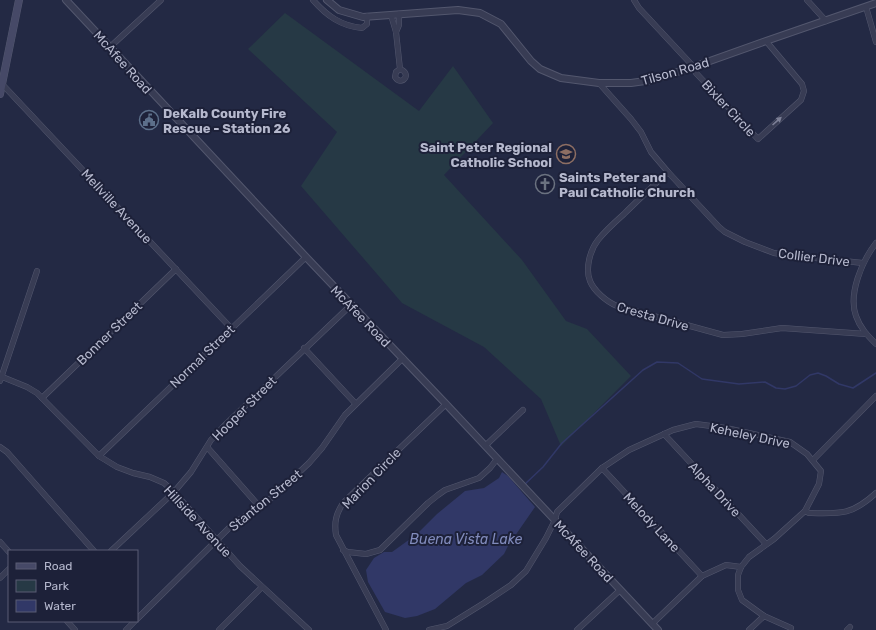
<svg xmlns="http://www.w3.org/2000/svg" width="876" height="630" font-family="Rubik,sans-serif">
<rect width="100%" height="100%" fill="#232944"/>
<polygon fill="#263945" points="285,13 419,111 453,66 493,123 444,175 522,260 566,321 587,329 631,376 561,446 541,399 484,347 402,303 301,186 337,132 248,49"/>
<polygon fill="#313867" points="502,472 508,476 535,507 508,546 504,554 482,575 466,583 435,609 417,616 405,618 385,612 368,582 366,570 374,558 384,552 392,552 417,534 437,514 465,491 484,488 499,478"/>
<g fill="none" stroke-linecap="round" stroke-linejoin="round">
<polyline stroke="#313867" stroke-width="1.5" points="524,485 543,467 562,443 643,370 657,362 678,363 702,379 739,384 765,382 776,388 785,389 796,386 810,375 818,373 826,376 839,384 853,388 876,373"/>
<defs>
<g id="minor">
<path d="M313,0C327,16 341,26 362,28L367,24V16"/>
<polyline points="634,0 639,8 691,64 696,73 758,139 801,100 804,91 802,84 766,41"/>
<polyline points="807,0 826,21"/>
<polyline points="866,7 876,42"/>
<path d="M391,15L396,32L400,69C413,74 401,87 395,77L396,72L400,69"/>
<polyline points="396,32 399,25 399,14"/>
<polyline points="110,47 161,0"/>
<polyline points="599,83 631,119 641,132 651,152 668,172 719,227 725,232 745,242 774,253 787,255 863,263"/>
<polyline points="2,84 231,328"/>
<path d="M668,172C653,186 638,200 624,214C615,222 605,231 598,240C590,250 585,269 590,281C594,291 607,302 617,306L723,335L742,334L782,328L866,334"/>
<path d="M876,243C862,261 848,294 856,316C860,328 868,336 876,344"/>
<polyline points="304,348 355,403"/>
<polyline points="0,376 27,387 37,393 99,456 117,467 133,473 150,477 164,483 174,492 240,566 309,630"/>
<polyline points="0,381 37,271"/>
<polyline points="42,398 176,269"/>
<polyline points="664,434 766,544"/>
<polyline points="485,446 523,410"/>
<polyline points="0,447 7,452 94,551"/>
<polyline points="207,447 259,506"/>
<polyline points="99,456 306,257"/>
<polyline points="813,460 876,396"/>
<polyline points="602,468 702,576"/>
<path d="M805,511L809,513C841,514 852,515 876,493"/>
<polyline points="0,542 9,552"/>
<polyline points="343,550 348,552 366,554 380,550 428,503 438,495 445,490 479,478 490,468 497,459"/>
<polyline points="111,551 174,492 191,472 211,440 224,426 351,305"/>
<polyline points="0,578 9,569"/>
<polyline points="137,619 233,524 274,496 309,463 322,448 345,415 403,358"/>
<polyline points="67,621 75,630"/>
<polyline points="652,624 702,576 726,565 741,567"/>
<polyline points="126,630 135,621"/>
<polyline points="219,630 262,587"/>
<path d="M386,630L336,535C334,522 336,514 343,503L446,404"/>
<polyline points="429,630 447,626 484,603 511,585 526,571 546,538 555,520 557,512 602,468 629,450 673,430 696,424 726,428 790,442 807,454 821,471 819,484 805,511 774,539 749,557 741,567 738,575 738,590 742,600 764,616 791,628"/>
<polyline points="577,630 620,590"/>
<polyline points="749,630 764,616"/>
<polyline points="847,630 850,627"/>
</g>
<g id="tertiary">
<polyline points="66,0 306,257 446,404 658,630"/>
<polyline points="327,0 339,10 363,17 458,10 480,13 501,24 531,61 540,69 561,78 599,83 631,83 652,80 693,67 766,41 876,3"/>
</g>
<polyline id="secondary" points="0,94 19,0"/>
</defs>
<use href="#minor" stroke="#53576e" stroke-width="6"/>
<use href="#tertiary" stroke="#53576e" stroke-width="8"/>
<use href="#secondary" stroke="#53576e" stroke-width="8"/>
<use href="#minor" stroke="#383c54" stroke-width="5"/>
<use href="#tertiary" stroke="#383c54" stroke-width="6"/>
<use href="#secondary" stroke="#464967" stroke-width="7"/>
</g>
<defs><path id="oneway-solid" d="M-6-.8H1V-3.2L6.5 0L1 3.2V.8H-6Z"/></defs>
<use fill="#7d8097" href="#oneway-solid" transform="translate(777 121) rotate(-42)"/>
<defs>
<symbol id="civic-ring" viewBox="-11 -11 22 22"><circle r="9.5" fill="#1d2139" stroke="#5c6f8a" stroke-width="1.5"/><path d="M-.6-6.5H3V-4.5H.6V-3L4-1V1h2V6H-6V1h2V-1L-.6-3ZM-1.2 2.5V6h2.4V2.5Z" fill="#5c6f8a"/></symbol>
<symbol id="school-ring" viewBox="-11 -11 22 22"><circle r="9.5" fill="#1d2139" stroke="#8d6e63" stroke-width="1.5"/><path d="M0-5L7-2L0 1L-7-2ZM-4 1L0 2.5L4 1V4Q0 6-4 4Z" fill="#8d6e63"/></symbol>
<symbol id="church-ring" viewBox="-11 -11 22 22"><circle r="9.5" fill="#1d2139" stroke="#6b7280" stroke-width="1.5"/><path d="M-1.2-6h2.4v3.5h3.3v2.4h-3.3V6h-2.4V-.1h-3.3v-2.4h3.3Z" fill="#6b7280"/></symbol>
</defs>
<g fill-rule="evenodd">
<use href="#civic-ring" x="138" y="109" width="22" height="22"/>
<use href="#school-ring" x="555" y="143" width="22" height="22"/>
<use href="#church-ring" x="534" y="173" width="22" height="22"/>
</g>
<g text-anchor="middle" stroke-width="4" stroke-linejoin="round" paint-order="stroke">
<g font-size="13" fill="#b5b8cd" stroke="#1d2139">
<text transform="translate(123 62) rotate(48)" y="5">McAfee Road</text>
<text transform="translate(675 71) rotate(-16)" y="5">Tilson Road</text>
<text transform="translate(729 108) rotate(47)" y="5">Bixler Circle</text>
<text transform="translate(117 206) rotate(47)" y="5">Mellville Avenue</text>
<text transform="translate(814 257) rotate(7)" y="5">Collier Drive</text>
<text transform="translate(361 316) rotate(46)" y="5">McAfee Road</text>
<text transform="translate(653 316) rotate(16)" y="5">Cresta Drive</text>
<text transform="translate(109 333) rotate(-44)" y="5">Bonner Street</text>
<text transform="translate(202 356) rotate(-44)" y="5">Normal Street</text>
<text transform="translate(244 408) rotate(-45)" y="5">Hooper Street</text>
<text transform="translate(750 435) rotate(12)" y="5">Keheley Drive</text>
<text transform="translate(371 478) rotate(-46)" y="5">Marion Circle</text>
<text transform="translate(715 489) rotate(47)" y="5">Alpha Drive</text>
<text transform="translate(265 500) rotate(-39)" y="5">Stanton Street</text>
<text transform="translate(198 521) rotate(47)" y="5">Hillside Avenue</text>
<text transform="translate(652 522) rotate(47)" y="5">Melody Lane</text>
<text transform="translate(584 551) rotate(47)" y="5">McAfee Road</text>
</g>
<g font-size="13" font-weight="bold" fill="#b5b8cd" stroke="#1d2139" text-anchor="start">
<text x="163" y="118">DeKalb County Fire<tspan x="163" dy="15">Rescue - Station 26</tspan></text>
<text x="552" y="152" text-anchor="end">Saint Peter Regional<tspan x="552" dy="15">Catholic School</tspan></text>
<text x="559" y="182">Saints Peter and<tspan x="559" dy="15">Paul Catholic Church</tspan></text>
</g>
<g font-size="14" font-style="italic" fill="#818bbc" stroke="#1d2139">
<text x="466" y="544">Buena Vista Lake</text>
</g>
</g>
<rect x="8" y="550" width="130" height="72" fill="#1d2139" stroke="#5a5d74"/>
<rect x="16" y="563" width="20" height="6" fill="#464967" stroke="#5a5d74"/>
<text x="44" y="570" font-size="12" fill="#b5b8cd">Road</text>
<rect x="16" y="580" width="20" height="12" fill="#263945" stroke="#5a5d74"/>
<text x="44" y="590" font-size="12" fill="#b5b8cd">Park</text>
<rect x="16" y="600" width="20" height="12" fill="#313867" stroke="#5a5d74"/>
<text x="44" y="610" font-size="12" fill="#b5b8cd">Water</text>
</svg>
